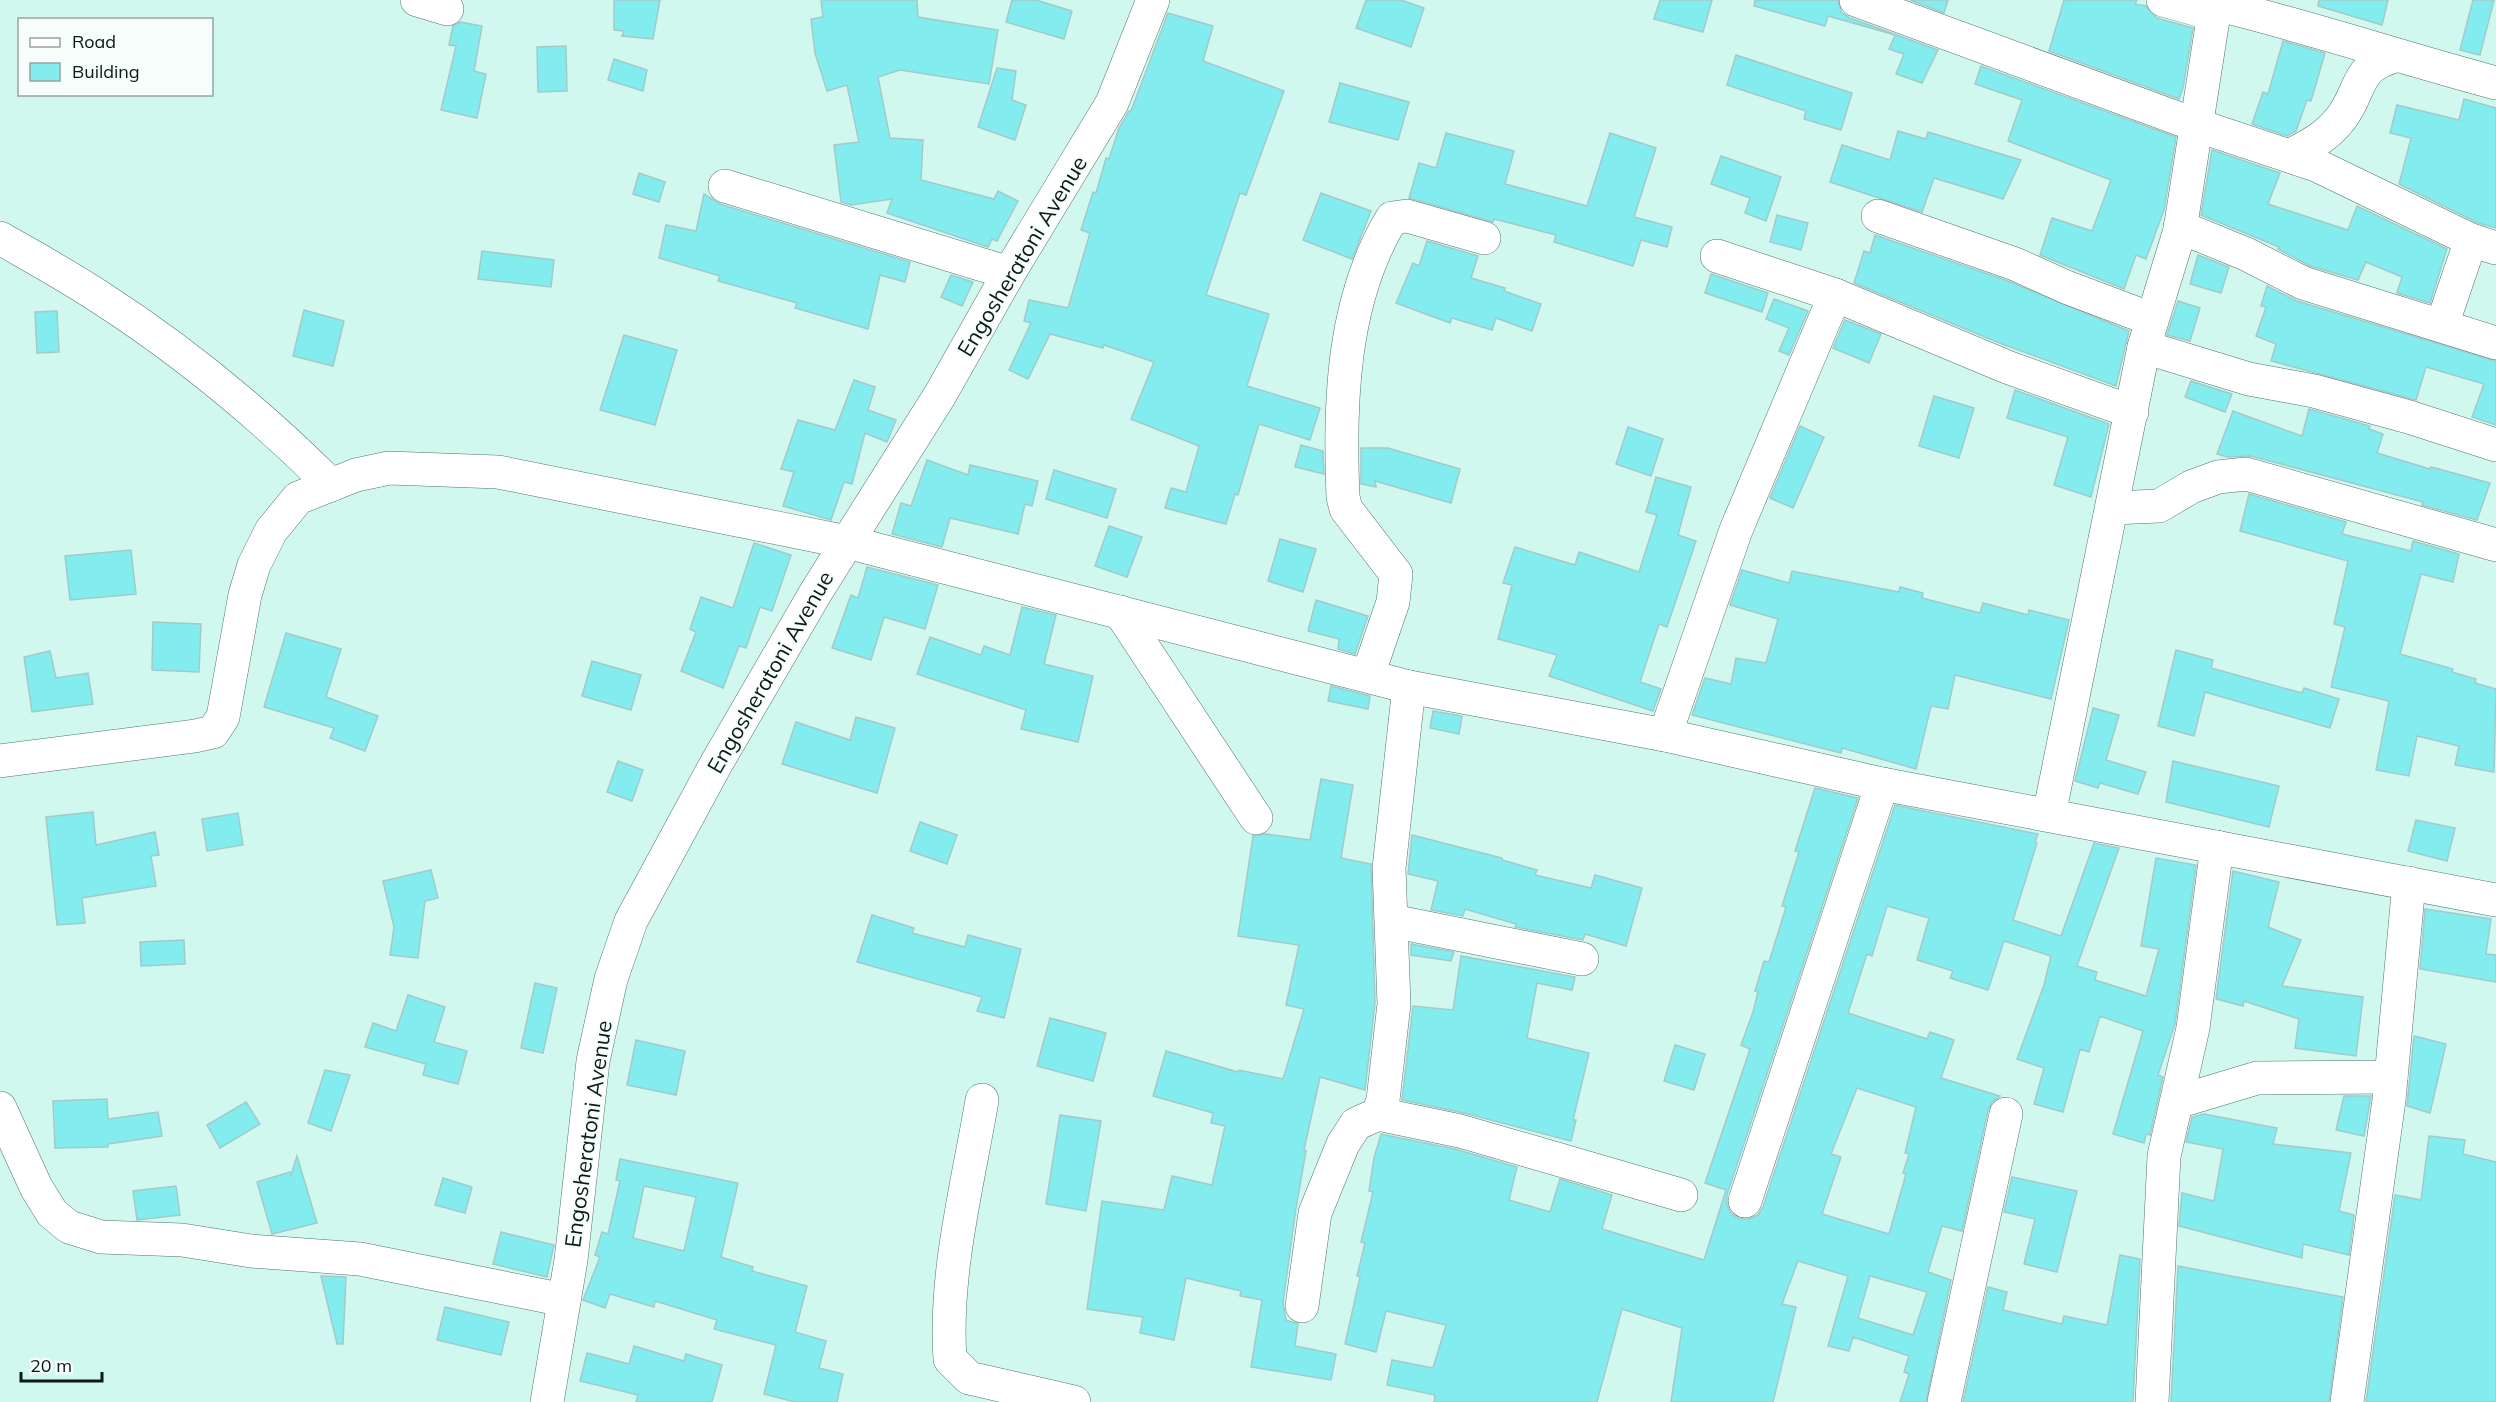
<svg xmlns="http://www.w3.org/2000/svg" width="2496" height="1402" font-family="Mulish,sans-serif">
<rect width="100%" height="100%" fill="#d1f8ef"/>
<g fill="#83ecef" stroke="#a2caca" stroke-width="1.5" fill-rule="evenodd">
<polygon points="614,0 660,0 653,39 622,36 624,31 614,30"/>
<polygon points="821,0 917,0 918,17 998,30 989,84 900,70 878,77 890,138 923,140 921,180 994,199 998,191 1018,201 997,241 992,239 988,247 887,213 892,199 851,205 841,202 834,145 859,142 847,85 827,91 815,53 811,19 823,17"/>
<polygon points="1012,0 1036,0 1072,11 1064,39 1006,22"/>
<polygon points="1366,0 1401,0 1424,8 1411,47 1356,28"/>
<polygon points="1660,0 1712,0 1703,32 1654,19"/>
<polygon points="1755,0 1838,0 1841,12 1850,18 1938,50 1922,83 1896,74 1904,54 1889,49 1895,35 1828,16 1825,26 1754,6"/>
<polygon points="1910,0 1948,0 1944,13"/>
<polygon points="2064,0 2137,0 2135,4 2146,6 2157,18 2193,28 2183,88 2179,99 2049,51"/>
<polygon points="2319,0 2388,0 2382,25 2318,6"/>
<polygon points="2473,0 2494,0 2480,55 2460,50"/>
<polygon points="1168,13 1213,26 1203,61 1284,91 1246,195 1240,193 1206,295 1269,314 1247,386 1320,408 1310,440 1259,424 1238,495 1235,494 1226,524 1165,508 1171,488 1186,492 1199,446 1131,419 1154,362 1104,345 1103,348 1050,334 1028,379 1009,370 1031,323 1024,321 1029,300 1068,308 1090,233 1081,230 1093,192 1096,193 1106,158 1109,159 1119,128 1129,111 1131,111"/>
<polygon points="460,22 482,26 474,71 486,74 477,118 441,110 456,46 449,45 453,26"/>
<polygon points="2283,41 2325,53 2311,101 2307,100 2296,131 2287,136 2252,124 2263,92 2268,94"/>
<polygon points="566,46 567,91 538,92 537,47"/>
<polygon points="1736,55 1852,93 1841,130 1804,119 1806,111 1727,85"/>
<polygon points="614,59 647,70 643,91 608,80"/>
<polygon points="1981,66 2176,137 2164,210 2146,259 2136,255 2124,289 2040,255 2052,218 2092,231 2111,180 2008,141 2022,100 1975,84"/>
<polygon points="997,68 1016,71 1012,100 1026,105 1015,140 978,127"/>
<polygon points="1340,83 1409,102 1398,140 1329,122"/>
<polygon points="2464,99 2496,108 2496,228 2478,223 2399,184 2411,138 2390,133 2397,105 2459,120"/>
<polygon points="1898,131 1926,139 1928,132 2021,160 2003,199 1934,178 1922,212 1830,182 1842,145 1890,160"/>
<polygon points="1446,133 1514,151 1505,184 1587,206 1610,133 1656,148 1634,217 1672,227 1667,247 1641,240 1633,266 1554,242 1556,235 1494,219 1493,222 1409,198 1419,163 1436,168"/>
<polygon points="2212,150 2280,173 2268,204 2348,230 2357,206 2447,249 2430,303 2397,293 2402,277 2366,262 2358,280 2310,266 2278,249 2279,247 2201,215"/>
<polygon points="1721,156 1781,177 1766,221 1745,213 1750,198 1711,184"/>
<polygon points="639,173 665,182 659,202 633,194"/>
<polygon points="1321,193 1371,211 1352,259 1303,240"/>
<polygon points="704,194 720,204 910,262 905,282 880,275 868,329 795,308 797,303 718,281 720,276 659,258 666,225 696,231"/>
<polygon points="1777,215 1808,223 1801,250 1770,242"/>
<polygon points="1875,235 2008,281 2129,331 2116,386 2002,344 1854,283 1864,251 1870,253"/>
<polygon points="1427,241 1478,256 1471,278 1505,288 1504,291 1541,304 1532,331 1496,318 1492,330 1452,318 1450,323 1396,303 1413,263 1419,266"/>
<polygon points="482,251 554,260 551,287 478,279"/>
<polygon points="2198,255 2229,267 2221,293 2190,284"/>
<polygon points="1711,274 1768,293 1762,312 1705,293"/>
<polygon points="951,275 973,282 962,306 941,297"/>
<polygon points="2267,286 2297,301 2496,361 2496,425 2472,417 2484,384 2426,367 2416,400 2271,361 2276,344 2256,336 2266,307 2261,306"/>
<polygon points="1774,299 1808,311 1789,355 1779,351 1789,328 1766,319"/>
<polygon points="2178,301 2200,308 2190,341 2167,335"/>
<polygon points="304,310 344,321 333,366 293,356"/>
<polygon points="57,311 59,352 37,353 35,312"/>
<polygon points="1845,320 1881,334 1869,363 1833,348"/>
<polygon points="624,335 677,350 655,425 600,410"/>
<polygon points="854,380 875,387 868,410 896,420 887,442 865,433 852,484 844,482 831,520 783,506 794,472 781,469 798,420 835,430"/>
<polygon points="2191,381 2232,394 2225,412 2185,397"/>
<polygon points="2015,390 2109,424 2091,497 2054,485 2068,437 2007,418"/>
<polygon points="1934,396 1974,408 1959,458 1919,446"/>
<polygon points="2309,409 2370,426 2369,429 2383,434 2377,453 2430,469 2431,467 2490,483 2477,520 2422,505 2423,502 2251,456 2227,457 2217,454 2233,411 2302,436"/>
<polygon points="1800,426 1824,437 1793,508 1770,498"/>
<polygon points="1628,427 1663,439 1651,476 1616,464"/>
<polygon points="1301,445 1323,451 1324,474 1295,467"/>
<polygon points="1361,448 1388,448 1460,469 1451,503 1375,481 1376,487 1361,484"/>
<polygon points="927,460 968,475 970,465 1038,481 1032,506 1025,504 1018,534 950,518 942,547 892,534 901,503 911,506"/>
<polygon points="1054,470 1116,489 1107,518 1046,499"/>
<polygon points="1656,477 1691,487 1678,535 1696,541 1667,627 1659,624 1640,682 1661,689 1653,711 1549,676 1557,655 1498,639 1512,585 1503,583 1515,547 1575,565 1579,552 1639,572 1657,515 1646,512"/>
<polygon points="2249,494 2346,522 2342,534 2411,551 2413,541 2459,554 2453,582 2421,574 2400,654 2453,669 2452,672 2476,679 2475,683 2496,689 2494,772 2455,765 2459,746 2417,736 2409,776 2376,770 2389,701 2331,687 2345,627 2334,624 2348,561 2240,531"/>
<polygon points="1109,526 1142,537 1127,577 1095,566"/>
<polygon points="1280,539 1316,549 1303,592 1268,581"/>
<polygon points="754,543 791,555 772,611 760,607 746,648 739,646 723,688 681,671 696,632 690,629 701,597 733,608"/>
<polygon points="131,550 136,594 70,600 65,556"/>
<polygon points="867,567 938,585 925,629 884,617 871,660 832,648 851,595 858,598"/>
<polygon points="1742,570 1789,583 1792,571 1899,592 1900,587 1923,593 1922,598 1980,613 1983,603 2028,615 2029,610 2069,620 2051,699 1955,675 1948,709 1931,706 1916,769 1842,748 1841,753 1692,715 1705,678 1731,684 1736,658 1766,663 1778,619 1730,605"/>
<polygon points="1316,600 1368,616 1355,654 1338,649 1339,639 1308,631"/>
<polygon points="1022,607 1056,615 1044,664 1093,676 1078,742 1021,729 1026,710 917,674 930,637 981,655 984,646 1010,655"/>
<polygon points="153,622 201,624 199,672 152,670"/>
<polygon points="286,633 341,649 326,697 378,716 365,751 330,738 334,728 264,707"/>
<polygon points="2176,650 2213,660 2211,668 2302,693 2304,688 2339,699 2330,728 2205,692 2194,736 2158,726"/>
<polygon points="50,651 56,678 88,673 93,704 32,712 24,657"/>
<polygon points="592,661 641,675 631,710 582,696"/>
<polygon points="1331,686 1370,696 1368,709 1328,701"/>
<polygon points="2093,708 2119,715 2106,760 2146,772 2138,794 2100,783 2098,788 2075,781"/>
<polygon points="1433,711 1462,716 1459,734 1430,728"/>
<polygon points="856,717 895,728 877,793 782,764 796,722 850,740"/>
<polygon points="618,761 643,770 632,801 607,792"/>
<polygon points="2173,761 2279,786 2269,827 2166,802"/>
<polygon points="1321,779 1353,785 1341,858 1371,864 1375,1003 1365,1090 1320,1077 1304,1150 1306,1151 1296,1208 1283,1303 1286,1320 1298,1324 1295,1346 1336,1354 1331,1380 1251,1367 1262,1300 1240,1296 1241,1291 1186,1278 1174,1340 1140,1333 1143,1317 1087,1309 1102,1201 1164,1210 1172,1176 1212,1185 1225,1126 1211,1123 1213,1113 1153,1096 1166,1051 1238,1072 1239,1070 1283,1079 1304,1009 1286,1005 1299,945 1238,936 1253,836 1266,834 1310,840"/>
<path d="M1815,788L1858,798L1727,1195V1205L1731,1214L1740,1219H1749L1758,1215L1763,1207L1895,805L2038,834L2035,842L2037,843L2013,920L2061,936L2094,843L2119,848L2077,966L2097,972L2095,980L2146,996L2159,949L2141,946L2156,858L2196,865L2175,1024L2158,1075L2163,1077L2150,1135L2146,1134L2144,1143L2113,1134L2143,1031L2100,1016L2089,1052L2080,1049L2063,1112L2034,1104L2044,1068L2017,1059L2044,985L2051,956L2004,941L1988,990L1950,978L1953,971L1917,960L1929,918L1887,906L1872,956L1867,954L1848,1013L1927,1039L1930,1032L1954,1040L1941,1078L2000,1096L1992,1102L1988,1110L1962,1231L1942,1226L1928,1272L1951,1280L1926,1402H1900L1909,1374L1904,1372L1909,1356L1853,1337L1849,1351L1828,1346L1848,1276L1798,1261L1782,1304L1796,1307L1773,1402H1671L1682,1328L1622,1309L1597,1402H1434L1435,1395L1387,1385L1392,1360L1433,1368L1446,1325L1386,1311L1376,1352L1345,1344L1360,1277L1357,1276L1365,1243L1361,1242L1373,1192L1369,1191L1374,1158L1381,1134L1455,1149L1517,1167L1509,1200L1550,1212L1560,1179L1612,1195L1602,1229L1704,1260L1726,1190L1705,1183L1750,1049L1741,1045L1753,1012L1758,992L1755,991L1764,961L1769,962L1786,907L1782,906L1799,852L1795,851ZM1857,1088L1916,1107L1905,1153L1909,1154L1903,1173L1906,1174L1889,1234L1822,1214L1841,1157L1831,1154ZM1870,1276L1927,1292L1913,1335L1858,1318Z"/>
<polygon points="93,812 96,845 155,832 159,855 151,856 156,886 82,898 85,923 57,925 46,817"/>
<polygon points="238,813 243,845 207,851 202,819"/>
<polygon points="2416,820 2455,828 2447,861 2408,851"/>
<polygon points="920,822 957,835 947,864 910,851"/>
<polygon points="1412,835 1502,858 1502,860 1537,870 1535,875 1591,888 1595,875 1642,888 1626,946 1585,934 1583,940 1515,927 1516,924 1465,909 1463,916 1431,910 1438,881 1408,874"/>
<polygon points="431,870 438,898 425,901 418,958 390,955 394,927 383,881"/>
<polygon points="2233,871 2279,882 2268,927 2301,940 2282,986 2363,997 2356,1056 2295,1048 2299,1019 2244,1001 2243,1006 2216,999"/>
<polygon points="2425,909 2491,919 2486,954 2496,955 2496,982 2420,969"/>
<polygon points="872,915 914,928 912,933 965,947 968,935 1021,949 1004,1018 977,1011 982,997 857,962"/>
<polygon points="184,940 185,964 141,966 140,942"/>
<polygon points="1411,944 1454,952 1451,961 1411,955"/>
<polygon points="1461,956 1575,977 1572,990 1537,983 1527,1038 1589,1053 1573,1120 1576,1120 1571,1141 1464,1113 1402,1100 1413,1006 1453,1010"/>
<polygon points="535,983 557,988 543,1053 521,1048"/>
<polygon points="408,995 445,1007 434,1042 467,1051 458,1084 423,1075 426,1064 365,1047 373,1023 396,1031"/>
<polygon points="1050,1018 1106,1033 1093,1081 1037,1066"/>
<polygon points="2414,1036 2446,1044 2430,1113 2407,1106"/>
<polygon points="636,1040 685,1051 676,1095 627,1085"/>
<polygon points="1675,1045 1705,1054 1694,1090 1664,1081"/>
<polygon points="325,1070 350,1075 331,1131 308,1123"/>
<polygon points="2344,1096 2371,1096 2364,1136 2336,1130"/>
<polygon points="107,1099 108,1119 158,1112 162,1136 108,1144 108,1147 55,1148 53,1101"/>
<polygon points="246,1102 260,1124 220,1148 207,1125"/>
<polygon points="2204,1114 2277,1128 2273,1144 2351,1153 2339,1211 2354,1215 2349,1255 2303,1244 2302,1258 2179,1226 2182,1193 2214,1201 2223,1149 2186,1142 2192,1117"/>
<polygon points="1060,1115 1101,1121 1086,1211 1046,1204"/>
<polygon points="2429,1136 2465,1140 2463,1154 2496,1162 2496,1402 2366,1402 2395,1195 2421,1200"/>
<polygon points="297,1156 317,1223 272,1234 257,1182 290,1172 291,1175"/>
<path d="M620,1159L738,1183L721,1257L753,1267L752,1271L807,1286L795,1332L826,1341L819,1368L843,1374L837,1402H795L764,1394L776,1345L714,1329L717,1320L655,1301L654,1307L610,1294L605,1308L583,1300L600,1257L595,1255L602,1232L608,1234L620,1181L616,1180ZM644,1186L696,1197L684,1251L633,1238Z"/>
<polygon points="2012,1177 2077,1191 2057,1272 2024,1264 2035,1219 2004,1212"/>
<polygon points="443,1178 472,1187 465,1213 435,1205"/>
<polygon points="176,1186 180,1215 137,1220 133,1191"/>
<polygon points="501,1232 554,1245 547,1277 493,1264"/>
<polygon points="2120,1255 2140,1259 2133,1402 1963,1402 1988,1287 2007,1292 2003,1310 2062,1324 2064,1316 2107,1325"/>
<polygon points="2178,1266 2343,1297 2329,1402 2171,1402"/>
<polygon points="321,1276 346,1277 343,1344 337,1344"/>
<polygon points="445,1307 509,1322 501,1355 437,1340"/>
<polygon points="634,1346 684,1361 686,1354 722,1365 712,1402 636,1402 638,1395 580,1381 587,1353 629,1364"/>
</g>
<g fill="none" stroke-linecap="round" stroke-linejoin="round">
<defs>
<g id="minor">
<polyline points="417,0 447,9"/>
<polyline points="1856,0 2196,125 2316,165 2471,240 2496,248"/>
<polyline points="2163,0 2213,14"/>
<path d="M2215,4C2310,27 2402,58 2496,83"/>
<path d="M2289,156C2310,145 2327,137 2342,117C2363,88 2354,68 2395,56"/>
<polyline points="725,186 1009,273"/>
<polyline points="1878,216 2015,264 2066,287 2151,319"/>
<polyline points="2180,227 2246,254 2303,283 2496,343"/>
<path d="M0,238C33,257 66,275 98,296C182,350 261,415 331,485"/>
<polyline points="1717,256 1835,295 2007,367 2132,412"/>
<polyline points="2442,325 2471,240"/>
<polyline points="2144,347 2249,379 2314,391 2409,417 2496,445"/>
<polyline points="2112,508 2159,506 2191,487 2218,477 2246,474 2496,545"/>
<polyline points="1120,612 1256,818"/>
<path d="M1368,675L1393,602L1396,574L1346,509L1343,497C1339,403 1342,300 1392,218L1407,216L1484,238"/>
<polyline points="1665,735 1736,530 1835,295"/>
<polyline points="0,761 195,736 213,732 223,717 245,595 254,565 271,531 298,498 356,475 389,468 498,472 847,542 1409,687 1665,735 1882,784 2496,900"/>
<polyline points="2049,815 2144,347 2180,230 2216,0"/>
<polyline points="1392,921 1582,959"/>
<path d="M982,1100C968,1184 944,1273 950,1359L969,1378L1074,1402"/>
<polyline points="2177,1102 2257,1078 2391,1077"/>
<polyline points="0,1108 36,1187 52,1213 69,1227 101,1237 182,1240 251,1251 360,1259 564,1300"/>
<polyline points="1378,1114 1383,1100 1394,1004 1389,868 1409,687"/>
<polyline points="1745,1201 1882,784"/>
<polyline points="1302,1306 1315,1213 1343,1144 1356,1124 1378,1114 1460,1131 1681,1195"/>
<polyline points="547,1402 571,1260 593,1061 611,979 631,921 716,764 816,592 940,395 1009,273 1112,103 1153,0"/>
<polyline points="1944,1402 2006,1114"/>
<polyline points="2152,1402 2164,1156 2193,1028 2217,847"/>
<polyline points="2347,1402 2389,1100 2409,883"/>
</g>
</defs>
<use href="#minor" stroke="#51746d" stroke-width="34"/>
<use href="#minor" stroke="#fff" stroke-width="33"/>
</g>
<g text-anchor="middle" stroke-width="4.5" stroke-linejoin="round" paint-order="stroke">
<g font-size="22" fill="#0c1a17" stroke="#f6fefc">
<text transform="translate(1022 256) rotate(-59)" y="8">Engosheratoni Avenue</text>
<text transform="translate(770 672) rotate(-60)" y="8">Engosheratoni Avenue</text>
<text transform="translate(588 1134) rotate(-82)" y="8">Engosheratoni Avenue</text>
</g>
</g>
<rect x="18" y="18" width="195" height="78" fill="#f6fefc" stroke="#98a3a0" stroke-width="1.5"/>
<rect x="30" y="38" width="30" height="9" fill="#ffffff" stroke="#98a3a0" stroke-width="1.5"/>
<text x="72" y="48" font-size="18" fill="#0c1a17">Road</text>
<rect x="30" y="63" width="30" height="18" fill="#83ecef" stroke="#98a3a0" stroke-width="1.5"/>
<text x="72" y="78" font-size="18" fill="#0c1a17">Building</text>
<path d="M21 1372v9h81v-9" fill="none" stroke="#0c1a17" stroke-width="3"/>
<text x="30" y="1372" font-size="18" fill="#0c1a17" stroke="#f6fefc" stroke-width="4.5" paint-order="stroke">20 m</text>
</svg>
